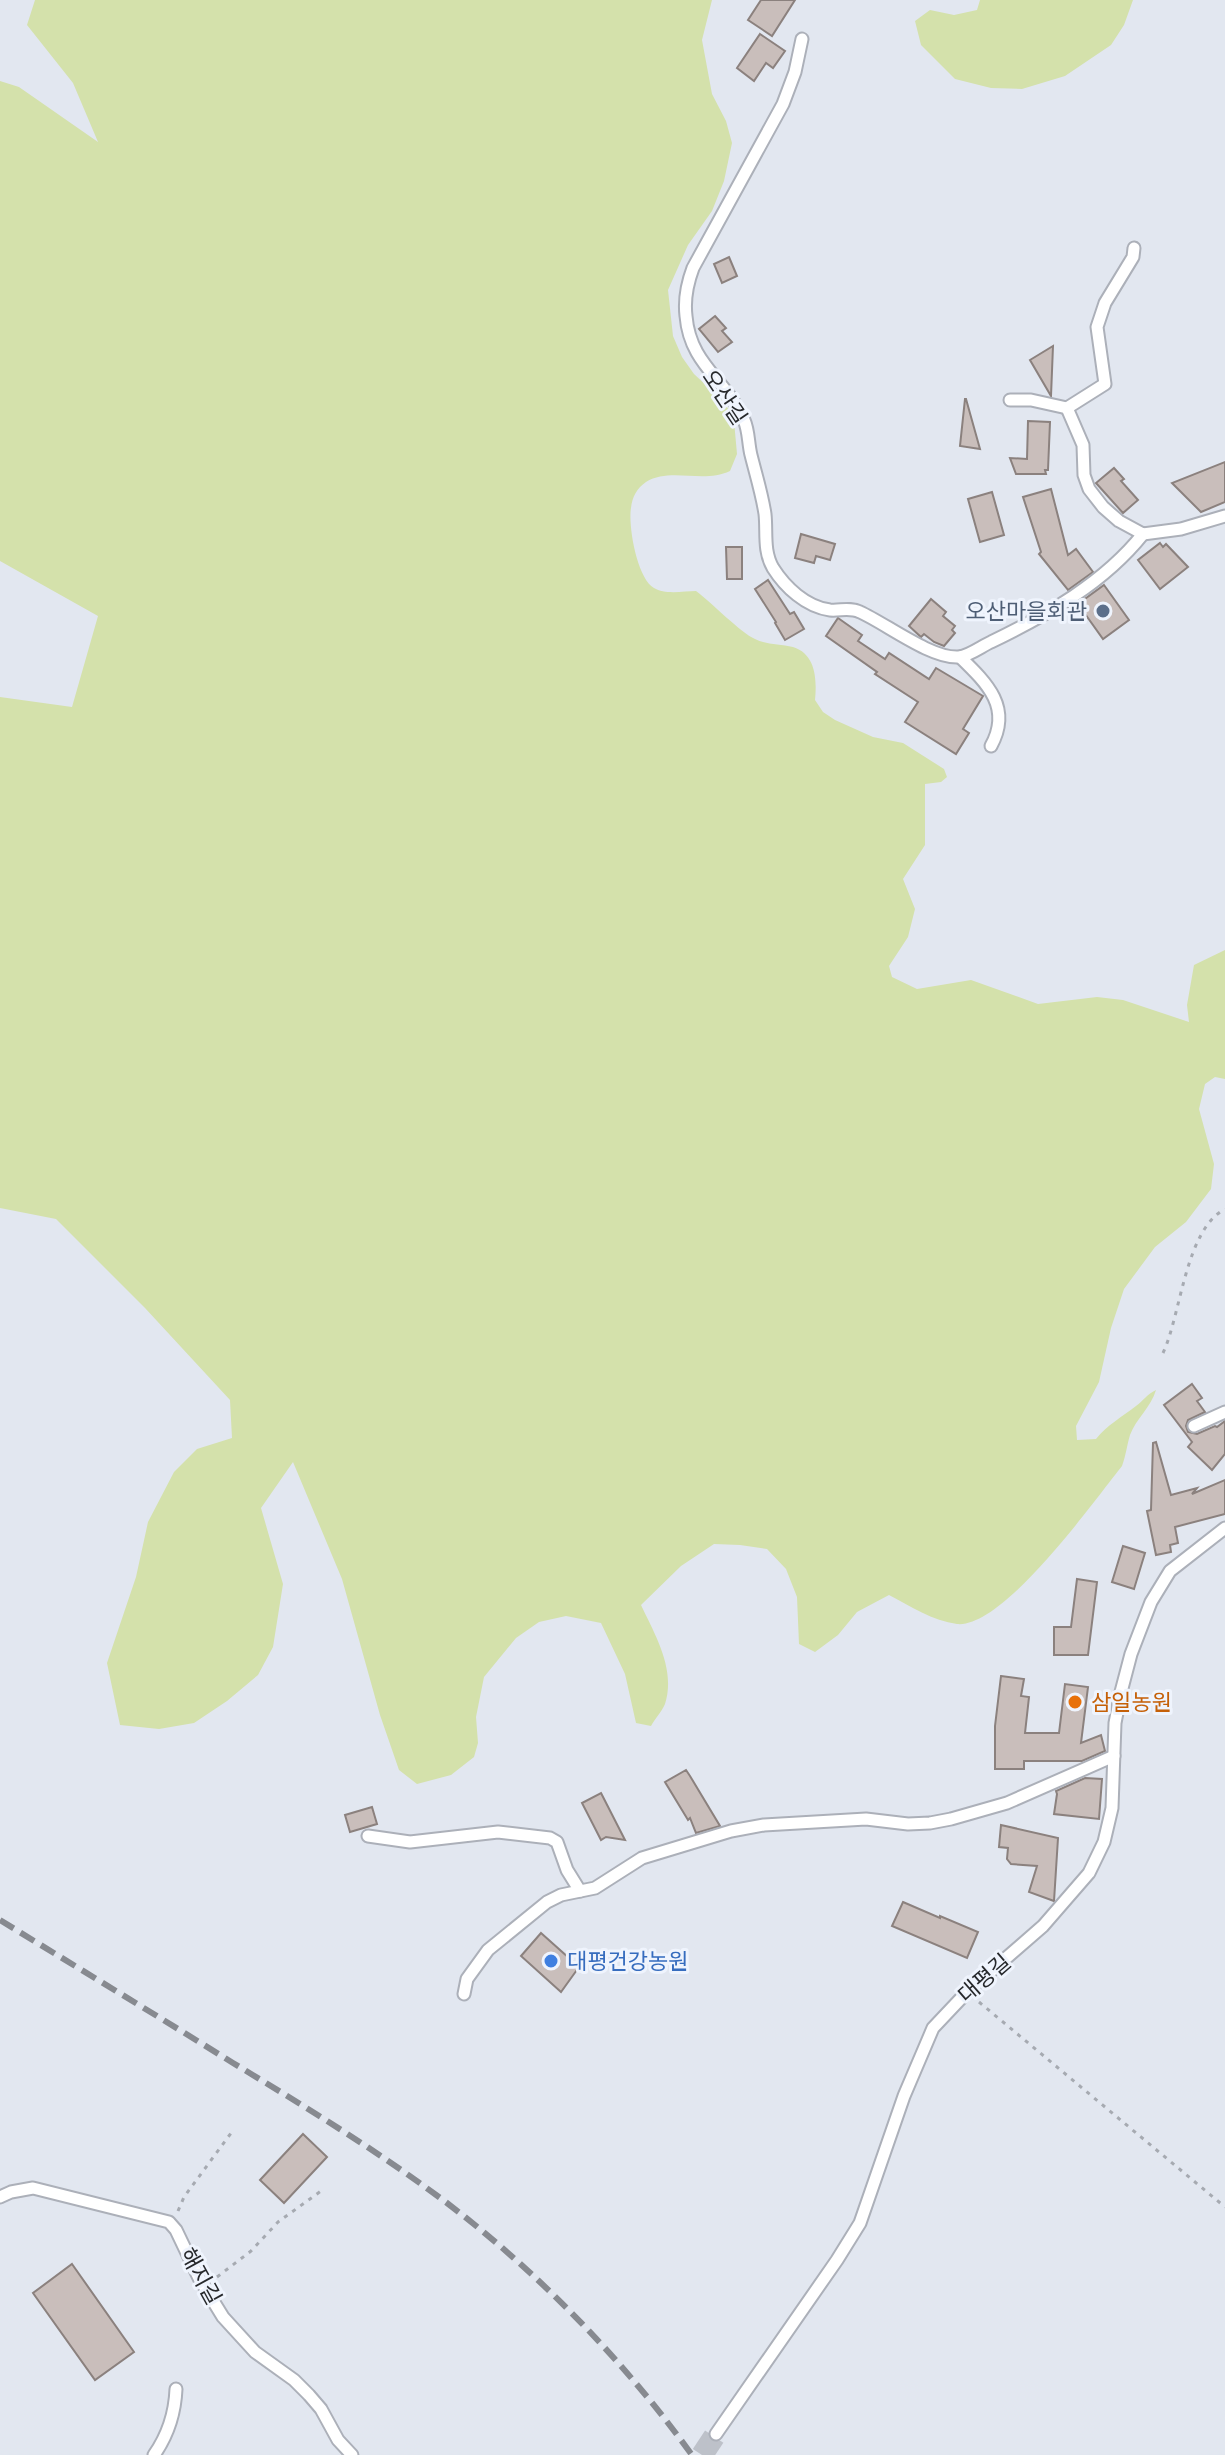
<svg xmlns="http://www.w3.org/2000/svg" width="1225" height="2455" font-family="'Varela Round','Noto Sans KR',sans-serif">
<rect width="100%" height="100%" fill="#e2e7f0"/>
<g fill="#d4e1ab">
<path d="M35,0H712L702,40L712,94L726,121L732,143L724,181L712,211L688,245L668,290L673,336L682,357L694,374L725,403L734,421L737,454L730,471C703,484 671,467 646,482C637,488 632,497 631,508C628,526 637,578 654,588C665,595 684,591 696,591C711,602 741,633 755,639C767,645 780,644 793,647C816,654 817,680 815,700L823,712L835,720L873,737L903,743L944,769L947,777L941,782L925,784V845L903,879L915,909L908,937L889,966L892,977L917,989L971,980L1038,1004L1097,997L1123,1000L1189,1022L1187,1005L1194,965L1225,950V1079L1215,1077L1205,1084L1199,1109L1214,1164L1211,1189L1186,1222L1155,1247L1124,1289L1111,1328L1099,1382L1076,1426L1077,1440L1096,1439C1107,1425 1122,1417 1136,1406C1143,1401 1147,1394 1156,1390C1151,1407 1136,1419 1130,1435C1127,1445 1126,1455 1122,1466C1094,1501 1003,1629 957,1624C933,1621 910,1606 889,1595L857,1612L838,1635L815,1652L799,1644L797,1597L786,1569L767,1549L740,1545L714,1544L681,1566L641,1605C655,1635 676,1669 665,1704C662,1711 655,1719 651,1726L636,1723L625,1674L601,1623L566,1616L539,1622L516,1638L484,1677L476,1717L478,1743L474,1757L451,1775L417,1784L399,1770L380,1715L342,1579L293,1462L261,1508L283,1584L273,1647L258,1675L227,1701L194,1723L159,1729L120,1725L107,1663L136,1577L148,1522L174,1472L197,1449L232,1438L230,1400L145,1308L56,1219L0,1208V697L72,707L98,616L0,561V81L19,87L98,142L73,83L27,25Z"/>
<polygon points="980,0 1133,0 1124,25 1111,45 1065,76 1022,89 991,88 955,79 921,45 915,21 930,10 954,15 977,10"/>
</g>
<g fill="#c9bebb" stroke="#8b817e" stroke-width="2">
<polygon points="761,0 795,0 772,36 748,20"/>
<polygon points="760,34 785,51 773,68 766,63 754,81 737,68"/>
<polygon points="729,257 737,276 722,283 714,264"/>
<polygon points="715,316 726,328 722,331 732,342 718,352 699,329"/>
<polygon points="1053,346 1051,396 1030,360"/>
<polygon points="965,399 966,399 980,449 960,446"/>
<polygon points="1028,421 1050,422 1048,470 1045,470 1046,474 1016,474 1010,458 1027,459"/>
<polygon points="1225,462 1225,502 1201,512 1172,483"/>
<polygon points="1114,468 1124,479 1121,481 1138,500 1123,513 1096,483"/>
<polygon points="1051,489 1068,555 1076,549 1093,572 1068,590 1039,554 1041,552 1023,497"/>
<polygon points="992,492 1004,535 980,542 968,499"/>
<polygon points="801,534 835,544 830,560 816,556 814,563 795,558"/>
<polygon points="1160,543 1163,547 1166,544 1188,567 1160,589 1138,560"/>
<polygon points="726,547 742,547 742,579 727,579"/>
<polygon points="768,580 790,614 794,612 804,629 785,640 775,623 776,622 755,589"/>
<polygon points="1104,585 1129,620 1103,639 1078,604"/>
<polygon points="931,599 946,612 943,616 955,626 952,630 955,633 944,646 934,642 924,634 921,637 909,626"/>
<polygon points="838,618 862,635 858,641 885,659 889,653 929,679 936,668 983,696 963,729 969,733 956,754 905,722 918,702 875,674 877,672 826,636"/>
<polygon points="1192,1384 1202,1398 1197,1401 1205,1412 1188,1420 1186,1426 1188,1432 1197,1434 1215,1426 1217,1427 1225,1421 1225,1454 1212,1470 1188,1447 1192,1442 1164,1405"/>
<polygon points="1156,1442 1171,1495 1197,1488 1192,1494 1225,1480 1225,1514 1175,1527 1178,1543 1170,1545 1171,1552 1156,1555 1147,1511 1151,1510 1153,1443"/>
<polygon points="1123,1546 1145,1553 1134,1589 1112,1582"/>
<polygon points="1077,1579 1097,1582 1088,1655 1054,1655 1054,1627 1071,1627"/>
<polygon points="1001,1676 1024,1679 1021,1696 1029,1697 1025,1733 1059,1733 1065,1684 1088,1687 1081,1743 1101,1735 1105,1751 1082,1761 1024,1761 1024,1769 995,1769 995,1726"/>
<polygon points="686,1770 690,1776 720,1826 696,1833 690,1818 688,1820 665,1782"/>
<polygon points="1085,1778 1102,1779 1099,1819 1054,1814 1057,1794 1056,1791"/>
<polygon points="601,1793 625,1840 606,1837 601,1840 582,1803"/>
<polygon points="372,1807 377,1824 350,1832 345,1815"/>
<polygon points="1001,1825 1058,1838 1054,1901 1029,1892 1037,1866 1011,1864 1007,1859 1008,1848 999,1847"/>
<polygon points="903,1902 940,1918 940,1916 978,1932 967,1958 892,1926"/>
<polygon points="541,1933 579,1967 561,1992 521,1956"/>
<polygon points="303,2134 327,2157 284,2203 260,2180"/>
<polygon points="72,2264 134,2352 95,2380 33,2293"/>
</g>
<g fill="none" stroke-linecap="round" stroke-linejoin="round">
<polyline stroke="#bdc1c9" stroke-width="22" stroke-dasharray="22 11" stroke-linecap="butt" points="702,2455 716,2434"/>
<defs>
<g id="lane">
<path d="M802,39L795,72L783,104L693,268C687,284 684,299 686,316C690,365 726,379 744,420C749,431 748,443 751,455C756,475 762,494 765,514C767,532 763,551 773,568C785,587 806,607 830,610C840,611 850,607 860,612C885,623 931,659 959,657C969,656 982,646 991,642C1047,615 1104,583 1143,534"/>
<polyline points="1134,248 1133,257 1105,303 1097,327 1105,384 1067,408 1083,445 1084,475 1089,489 1103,507 1119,521 1143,534 1181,529 1225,516"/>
<polyline points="1010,400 1031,400 1067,408"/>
<path d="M960,657C988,684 1012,708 991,746"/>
<polyline points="1194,1426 1225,1412"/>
<polyline points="368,1836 410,1842 498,1832 550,1838 557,1842 567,1870 580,1891"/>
<polyline points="464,1994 467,1979 488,1950 547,1902 561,1895 595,1888 642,1858 731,1831 764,1825 866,1819 908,1824 930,1823 951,1819 1007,1803 1114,1756"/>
<polyline points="0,2197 11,2192 33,2188 169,2222 176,2230 199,2278 223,2317 255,2352 294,2380 309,2395 321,2409 338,2440 352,2455"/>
<polyline points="716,2434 837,2260 860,2223 904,2096 933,2028 967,1992 1043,1926 1089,1873 1104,1842 1112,1808 1115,1723 1121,1692 1131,1654 1151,1602 1170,1571 1225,1528"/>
<path d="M154,2455C168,2435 175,2413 176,2389"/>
</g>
</defs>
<use href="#lane" stroke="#acb0b9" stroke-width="15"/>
<g stroke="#a6aab1" stroke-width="3" stroke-dasharray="4 6" stroke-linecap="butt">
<path d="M1163,1353C1181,1315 1185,1230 1225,1209"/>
<polyline points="979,2002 1225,2207"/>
<polyline points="178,2211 184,2197 234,2129"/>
<polyline points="217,2277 251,2251 278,2222 321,2191"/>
</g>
<use href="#lane" stroke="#fff" stroke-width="11"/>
<path stroke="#878a90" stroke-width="6" stroke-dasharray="16 8" stroke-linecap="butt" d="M0,1920C78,1968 156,2015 233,2063C306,2107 379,2152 447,2203C539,2273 624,2361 692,2455"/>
</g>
<circle fill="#5c6f8a" stroke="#eff4fd" stroke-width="3" cx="1103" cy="611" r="8"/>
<circle fill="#e8710a" stroke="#eff4fd" stroke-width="3" cx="1075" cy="1702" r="8"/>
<circle fill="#3f7fe0" stroke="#eff4fd" stroke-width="3" cx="551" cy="1961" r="8"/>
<g text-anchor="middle" stroke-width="6" stroke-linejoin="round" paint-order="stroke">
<g font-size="22" fill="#27292c" stroke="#eff4fd">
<text transform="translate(725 397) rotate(56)" y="8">오산길</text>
<text transform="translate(984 1978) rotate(-41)" y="8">대평길</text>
<text transform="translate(201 2276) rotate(61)" y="8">해지길</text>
</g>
<g font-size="22" fill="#4e5e75" stroke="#eff4fd" text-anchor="end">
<text x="1087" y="619">오산마을회관</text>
</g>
<g font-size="22" fill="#c56008" stroke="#eff4fd" text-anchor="start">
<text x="1091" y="1710">삼일농원</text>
</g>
<g font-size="22" fill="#366cbe" stroke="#eff4fd" text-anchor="start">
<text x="567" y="1969">대평건강농원</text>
</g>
</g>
</svg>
